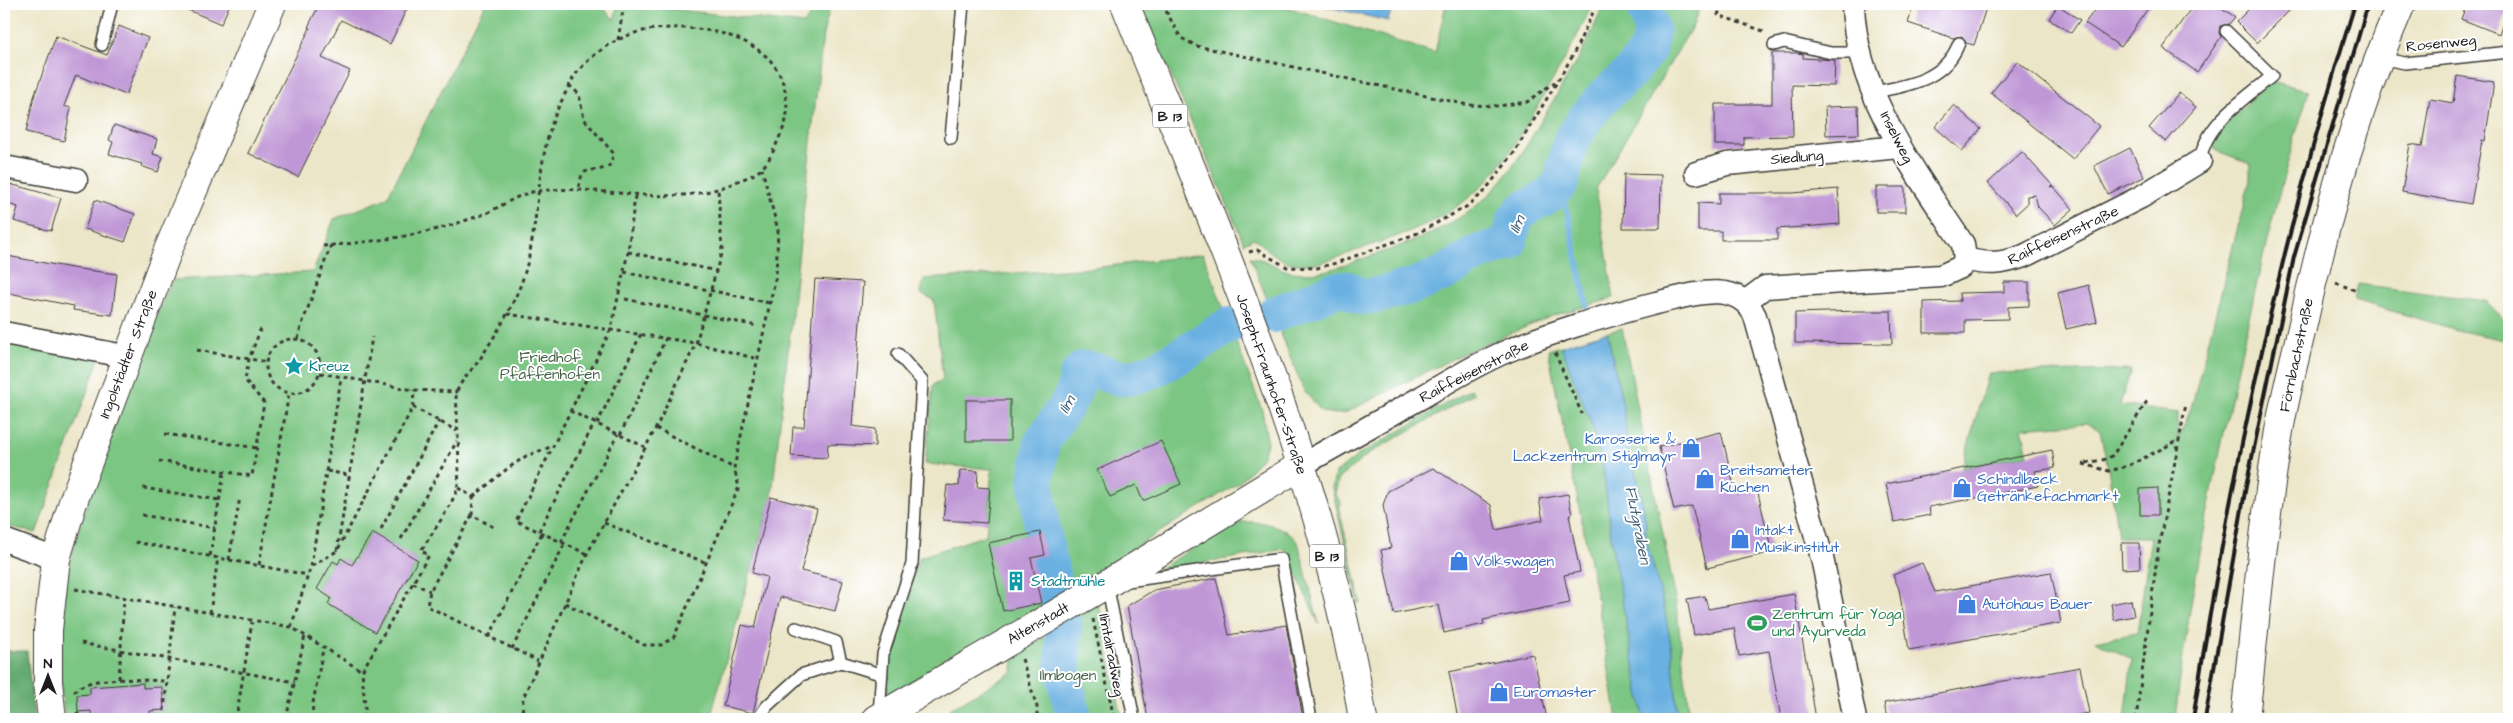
<svg xmlns="http://www.w3.org/2000/svg" width="2513" height="723" font-family="'Architects Daughter',sans-serif">
<rect width="100%" height="100%" fill="#fff"/>
<filter id="ink" filterUnits="userSpaceOnUse"><feTurbulence type="fractalNoise" baseFrequency=".02" numOctaves="2"/><feDisplacementMap in="SourceGraphic" scale="10" xChannelSelector="R" yChannelSelector="G"/><feConvolveMatrix kernelMatrix="1 2 1 2 8 2 1 2 1" color-interpolation-filters="sRGB"/></filter>
<filter id="wash" filterUnits="userSpaceOnUse"><feTurbulence type="fractalNoise" baseFrequency=".0096" numOctaves="4" result="noise"/><feDisplacementMap in="SourceGraphic" scale="20" xChannelSelector="R" yChannelSelector="G"/><feGaussianBlur stdDeviation="1.12" result="paint"/><feColorMatrix in="noise" values="0 0 0 0 0 0 0 0 0 0 0 0 0 0 0 0 0 1.4 0 .05"/><feComposite in="paint" operator="in"/></filter>
<g filter="url(#wash)">
<rect width="100%" height="100%" fill="#ece6c8"/>
<g fill="#7cc683" stroke="#4c7150" fill-rule="evenodd">
<path d="M485,4H600L614,20L618,4H657L661,8L804,24L818,4H831L823,34L772,495L710,719H150V711L164,710L162,687L143,688L142,683L90,687V694H93L92,718L136,716V719H65C61,690 58,662 59,632C63,562 91,493 114,428C132,378 149,328 173,280L313,272L334,219L387,198ZM371,533L418,560L376,632L328,604L331,598L317,589L333,562L338,564L341,558L365,572L355,560Z"/>
<path d="M1140,4H1277L1435,53L1446,4H1592C1580,33 1564,61 1548,88C1525,128 1501,175 1462,203C1433,224 1399,236 1366,247C1343,255 1313,270 1288,262C1276,258 1264,246 1254,238L1244,243Z"/>
<path d="M1603,4H1701L1693,25L1596,189L1614,298L1552,316L1464,353L1345,413L1336,414L1322,412L1304,391L1250,257C1271,259 1279,273 1303,273C1326,274 1346,264 1368,257C1403,246 1438,233 1468,212C1507,185 1529,141 1553,101C1571,71 1592,38 1603,4Z"/>
<path d="M2271,81L2309,91C2277,191 2254,292 2232,395C2209,502 2187,610 2175,719H2125L2132,659L2095,641L2137,633L2151,537H2118L2109,473L2100,431L2086,423L2022,428L2028,455L1962,468L1988,373L2131,370L2120,405L2178,413V439L2191,409L2250,180V164C2239,158 2221,154 2214,148L2217,131Z"/>
<path d="M1203,254L1262,410L1266,433L1267,444L1262,458L1240,482L887,702C886,649 901,606 920,557L986,535L992,469L925,464L933,385L943,379L934,300L920,293L924,279L1093,268Z"/>
<polygon points="2358,284 2486,301 2505,320 2509,321 2509,341 2461,331 2354,300"/>
<polygon points="1622,328 1675,595 1690,719 1617,719 1597,598 1548,350"/>
<polygon points="4,340 99,359 36,533 4,525"/>
<polygon points="1471,389 1474,394 1370,453 1339,478 1335,494 1341,503 1339,509 1361,602 1359,604 1332,488 1335,474 1357,456"/>
<path d="M1244,522C1265,522 1284,525 1298,542L1319,624L1285,549L1156,571L1230,525Z"/>
<polygon points="1099,604 1122,719 933,719 1013,672 1014,656"/>
</g>
<polygon fill="#65ab71" stroke="#406446" points="8,651 27,651 34,719 4,719 4,662"/>
<g fill="#6ab1e1" stroke="#43667e">
<polygon points="1315,4 1393,4 1388,21"/>
<polygon points="1607,332 1623,405 1629,457 1638,480 1646,523 1646,539 1663,603 1672,650 1678,719 1644,719 1613,553 1603,467 1594,431 1561,346"/>
</g>
<g fill="none" stroke-linecap="round" stroke-linejoin="round">
<polyline stroke="#6ab1e1" stroke-width="6" points="1561,183 1587,306"/>
<g stroke="#6ab1e1" stroke-width="36">
<polyline points="1273,315 1335,290 1348,289 1360,297 1379,295 1413,286 1443,274 1480,252 1509,243 1515,219 1522,210 1547,197 1561,183 1571,141 1585,119 1603,97 1629,74 1648,50 1652,30 1643,4"/>
<path d="M1057,597L1042,527L1036,480L1042,442L1070,400L1075,389L1077,375L1083,369C1098,368 1110,378 1124,378C1152,378 1205,339 1230,325"/>
<polyline points="1064,625 1063,669 1074,719"/>
</g>
</g>
<g id="blocks">
<g fill="#bf97d6">
<polygon points="174,4 230,4 221,24"/>
<polygon points="306,4 409,4 390,44 341,20 322,58 350,71 298,177 248,153 310,28 308,27 317,9"/>
<polygon points="1914,4 1973,4 1986,8 1974,45 1966,43 1962,36 1953,38 1908,23"/>
<polygon points="2099,4 2151,4 2121,47 2085,23"/>
<polygon points="2194,4 2216,4 2235,17 2229,24 2220,26 2219,33 2221,37 2197,72 2163,48"/>
<polygon points="2254,4 2296,4 2257,43 2236,22"/>
<polygon points="2467,4 2509,4 2499,34 2461,19"/>
<polygon points="2058,5 2080,20 2071,33 2049,19"/>
<polygon points="119,26 148,38 126,95 76,75 64,106 71,108 64,141 26,132 34,97 56,36 107,55"/>
<polygon points="1772,53 1797,53 1803,54 1803,58 1835,60 1834,86 1792,85 1793,136 1744,137 1744,145 1715,145 1715,104 1772,104"/>
<polygon points="2017,61 2099,126 2073,159 1991,93"/>
<polygon points="2457,76 2494,82 2485,141 2482,140 2471,204 2402,192 2410,144 2422,146 2430,99 2453,103"/>
<polygon points="2179,93 2196,107 2166,142 2149,128"/>
<polygon points="1954,105 1981,129 1962,151 1935,127"/>
<polygon points="1858,106 1859,134 1826,135 1825,107"/>
<polygon points="114,125 157,139 153,154 163,157 158,172 141,166 142,164 109,154 113,142 109,140"/>
<polygon points="2130,148 2144,177 2108,194 2094,166"/>
<polygon points="2022,152 2052,185 2050,187 2053,186 2073,209 2055,225 2038,207 2035,195 2027,196 2027,204 2016,214 1988,183"/>
<polygon points="1624,174 1661,175 1660,228 1623,228"/>
<polygon points="10,184 61,198 51,231 14,221 18,207 5,203"/>
<rect x="1876" y="187" width="29" height="25"/>
<polygon points="1838,189 1840,224 1777,229 1777,240 1721,240 1721,231 1698,231 1698,203 1719,204 1719,193 1793,193"/>
<polygon points="95,200 135,214 125,242 85,229"/>
<polygon points="7,256 72,268 117,274 112,315 73,310 74,306 4,292 4,272"/>
<polygon points="815,279 863,282 852,426 875,429 875,446 828,444 827,458 791,456 793,427 804,427"/>
<polygon points="2004,282 2029,282 2029,306 2008,307 2008,319 1965,320 1965,333 1924,333 1924,302 1960,301 1959,293 2004,292"/>
<polygon points="2089,285 2097,322 2066,329 2058,293"/>
<polygon points="1858,311 1891,311 1892,344 1795,343 1795,313"/>
<rect x="966" y="400" width="44" height="41"/>
<polygon points="1721,432 1736,494 1757,489 1772,552 1707,568 1692,506 1674,510 1659,447"/>
<polygon points="1161,441 1181,484 1143,501 1136,485 1110,497 1097,470"/>
<polygon points="2052,450 2055,468 2035,471 2038,486 1929,507 1930,515 1894,522 1886,484"/>
<polygon points="1433,468 1491,505 1496,530 1543,520 1539,499 1568,494 1572,515 1569,515 1580,572 1564,575 1570,603 1483,620 1484,624 1444,633 1438,605 1394,614 1381,550 1391,548 1383,505 1388,491"/>
<polygon points="960,470 978,471 977,487 990,488 987,523 943,520 947,485 959,486"/>
<polygon points="2158,488 2158,515 2140,515 2140,489"/>
<polygon points="771,497 817,509 801,571 843,581 835,611 780,597 753,713 723,706 742,625 755,628 767,577 752,573"/>
<polygon points="1040,532 1045,555 1031,558 1041,603 1003,611 988,543"/>
<polygon points="372,533 418,560 375,632 328,604 331,598 317,589 333,561 338,564 341,558 352,565"/>
<polygon points="2121,543 2139,543 2140,568 2122,569"/>
<polygon points="1922,563 1935,592 2051,572 2061,623 1909,650 1899,589 1893,575"/>
<polygon points="1216,578 1229,635 1286,625 1303,719 1148,719 1127,606 1154,590"/>
<polygon points="1794,594 1810,683 1816,719 1781,719 1769,651 1739,656 1734,628 1694,635 1687,599 1705,596 1708,609"/>
<polygon points="2131,600 2134,616 2114,620 2111,604"/>
<polygon points="1533,654 1547,719 1458,719 1449,672"/>
<polygon points="2080,667 2089,713 2068,717 2068,719 1887,719 1884,703"/>
<polygon points="143,683 143,688 162,687 164,710 150,711 150,715 92,718 91,711 78,712 77,695 90,694 90,687"/>
</g>
</g>
</g>
<g filter="url(#ink)">
<use href="#blocks" fill-opacity="0" stroke="#3b3a36" stroke-width="1"/>
<g fill="none" stroke-linecap="round" stroke-linejoin="round">
<defs>
<g id="service">
<polyline points="102,45 112,4"/>
<polyline points="1774,45 1784,42 1831,53 1860,53"/>
<polyline points="2379,58 2405,63 2509,52"/>
<path d="M1875,92C1909,85 1945,80 1959,43"/>
<polyline points="951,138 963,4"/>
<path d="M2200,161C2205,123 2245,99 2272,76L2226,31"/>
<polyline points="1128,581 1281,559 1311,719"/>
<polyline points="1107,584 1134,719"/>
<polyline points="796,628 836,642 841,662"/>
<polyline points="879,715 883,654 912,564 922,381 898,354"/>
<polyline points="758,719 767,706 801,675 841,662 880,674"/>
</g>
<g id="minor">
<path d="M1853,4C1855,92 1916,173 1963,244L1965,259"/>
<polyline points="4,167 76,180"/>
<polyline points="1696,173 1727,164 1899,147"/>
<path d="M1965,259C1988,265 2002,264 2024,256L2141,197L2200,161"/>
<polyline points="1746,301 1765,287 1941,276 1961,267 1965,259"/>
<polyline points="4,333 114,354 126,360"/>
<path d="M1300,466C1340,443 1381,420 1422,397C1447,382 1472,367 1498,355C1549,332 1602,317 1656,303C1688,296 1737,277 1755,316L1822,558L1855,719"/>
<polyline points="4,540 56,559"/>
</g>
<g id="tertiary">
<polyline points="52,719 48,682 48,630 56,559 73,502 168,250 272,4"/>
<polyline points="876,719 1107,584 1300,466"/>
<path d="M2245,719C2255,623 2263,526 2279,431C2285,396 2294,362 2302,328C2326,217 2356,108 2401,4"/>
</g>
<path id="primary" d="M1125,4C1218,237 1323,470 1363,719"/>
</defs>
<use href="#service" stroke="#3b3a36" stroke-width="14"/>
<use href="#minor" stroke="#3b3a36" stroke-width="25"/>
<use href="#tertiary" stroke="#3b3a36" stroke-width="30"/>
<use href="#primary" stroke="#3b3a36" stroke-width="30"/>
<g stroke="#3b3a36" stroke-width="3" stroke-dasharray="4 4" stroke-linecap="butt">
<polyline points="1162,4 1181,38 1197,46 1468,105 1498,106 1527,102 1556,81"/>
<polyline points="1722,4 1718,15 1766,32"/>
<polyline points="618,40 624,4"/>
<path d="M569,85L579,94L584,119L614,154L609,166C600,172 591,167 582,174L578,191"/>
<path d="M323,246C369,242 415,237 458,223C469,219 480,216 489,212C505,204 519,194 537,191C604,183 673,212 738,181C745,178 755,175 761,169C771,160 777,142 783,129C789,116 787,105 785,91C775,33 692,21 643,31C622,35 597,50 582,67C571,78 566,93 559,106C533,163 542,226 521,284C511,310 495,336 480,359C473,369 461,380 457,391C455,396 457,405 457,411C457,427 461,476 457,489C453,504 430,536 421,551L429,555L362,671L366,719"/>
<polyline points="628,252 717,271"/>
<polyline points="1249,252 1257,250 1287,267 1317,268 1336,263 1418,233 1466,207 1483,193 1514,153 1572,57 1597,4"/>
<polyline points="624,272 770,303"/>
<polyline points="2336,283 2357,291"/>
<polyline points="625,299 757,326"/>
<polyline points="507,314 696,343 758,359"/>
<polyline points="298,339 301,327 331,245"/>
<circle cx="293" cy="366" r="27"/>
<polyline points="197,350 267,362"/>
<polyline points="1555,353 1582,414"/>
<polyline points="320,373 414,390 457,392"/>
<polyline points="413,407 457,431"/>
<polyline points="570,411 645,447"/>
<polyline points="597,424 641,334"/>
<polyline points="656,428 734,468"/>
<polyline points="165,434 257,448"/>
<polyline points="620,435 666,338"/>
<polyline points="159,461 252,476 264,403 245,380 249,359 261,328"/>
<polyline points="2086,463 2107,459 2113,455 2149,398"/>
<polyline points="2083,464 2109,471 2128,466 2177,441"/>
<polyline points="327,471 348,475"/>
<polyline points="143,488 219,500"/>
<polyline points="458,488 473,497 472,515 495,528"/>
<polyline points="473,497 507,469 526,456 553,446"/>
<polyline points="142,515 215,528"/>
<polyline points="472,515 430,591 427,606 538,661"/>
<polyline points="604,523 707,563"/>
<polyline points="381,529 439,421"/>
<polyline points="539,531 595,422"/>
<polyline points="401,539 457,441"/>
<polyline points="135,542 308,575"/>
<polyline points="561,542 618,434"/>
<polyline points="337,551 372,337"/>
<polyline points="587,554 516,521 611,329 628,252 635,196"/>
<polyline points="210,556 224,472"/>
<polyline points="229,560 240,497"/>
<polyline points="259,565 289,393"/>
<polyline points="312,566 337,551 413,407 414,390"/>
<polyline points="413,583 430,591"/>
<polyline points="75,589 291,627 362,671"/>
<polyline points="565,603 644,645 661,645 674,637 739,487 734,468 776,275 778,230 762,169"/>
<polyline points="210,613 218,557"/>
<polyline points="1093,619 1114,719"/>
<polyline points="291,627 311,566 341,378"/>
<polyline points="489,637 542,533"/>
<polyline points="81,643 295,682"/>
<polyline points="512,649 565,543"/>
<polyline points="1022,659 1037,707 1037,719"/>
<polyline points="119,679 124,598"/>
<path d="M74,692C89,673 145,681 167,681"/>
<polyline points="76,713 84,719"/>
<polyline points="163,719 175,607"/>
<polyline points="236,719 252,622"/>
<polyline points="286,719 305,636"/>
<polyline points="312,719 313,703 323,649"/>
<polyline points="522,719 523,698 587,554 656,428 696,343 722,250 718,190"/>
<polyline points="2136,719 2158,550 2186,404"/>
</g>
<use href="#service" stroke="#fff" stroke-width="11"/>
<use href="#minor" stroke="#fff" stroke-width="22"/>
<use href="#tertiary" stroke="#fff" stroke-width="28"/>
<use href="#primary" stroke="#fff" stroke-width="28"/>
<g stroke="#1c1c1c" stroke-width="4">
<path d="M2193,719C2230,476 2281,238 2355,4"/>
<polyline points="2205,719 2246,486 2294,257 2368,4"/>
</g>
</g>
</g>
<defs>
<symbol id="sight-bare" viewBox="-9 -9 18 18"><path d="M0-6L1.8-2.2L6-1.7L2.9 1.2L3.7 5.4L0 3.3L-3.7 5.4L-2.9 1.2L-6-1.7L-1.8-2.2Z" fill="#0f9aa8" stroke="#fff" stroke-width="2.5" paint-order="stroke"/></symbol>
<symbol id="shop-bare" viewBox="-9 -9 18 18"><path d="M-5-2.5h2.3a2.7 3.5 0 0 1 5.4 0H5L5.5 6h-11ZM-1.5-2.5h3a1.5 2.3 0 0 0-3 0Z" fill="#3f7fe0" stroke="#fff" stroke-width="2.5" paint-order="stroke"/></symbol>
<symbol id="building-bare" viewBox="-9 -9 18 18"><path d="M-4-6H4V6H1V3H-1V6H-4ZM-2.5-4.3h1.7v1.8h-1.7ZM.8-4.3h1.7v1.8H.8ZM-2.5-1h1.7V.8h-1.7ZM.8-1h1.7V.8H.8Z" fill="#0f9aa8" stroke="#fff" stroke-width="2.5" paint-order="stroke"/></symbol>
<symbol id="stadium-bare" viewBox="-9 -9 18 18"><path d="M0-5a6.5 5 0 1 0 0 10a6.5 5 0 1 0 0-10ZM-3.5-1.8h7v3.6h-7Z" fill="#2e9e5b" stroke="#fff" stroke-width="2.5" paint-order="stroke"/></symbol>
</defs>
<g fill-rule="evenodd">
<use href="#sight-bare" x="280" y="352" width="28" height="28"/>
<use href="#shop-bare" x="1677" y="434" width="28" height="28"/>
<use href="#shop-bare" x="1691" y="465" width="28" height="28"/>
<use href="#shop-bare" x="1948" y="474" width="28" height="28"/>
<use href="#shop-bare" x="1726" y="525" width="28" height="28"/>
<use href="#shop-bare" x="1445" y="547" width="28" height="28"/>
<use href="#building-bare" x="1002" y="567" width="28" height="28"/>
<use href="#shop-bare" x="1953" y="590" width="28" height="28"/>
<use href="#stadium-bare" x="1743" y="609" width="28" height="28"/>
<use href="#shop-bare" x="1485" y="678" width="28" height="28"/>
</g>
<g text-anchor="middle" stroke-width="4" stroke-linejoin="round" paint-order="stroke">
<g fill="#fff" stroke="#606060" stroke-width="1">
<rect x="1152.5" y="104.5" width="35" height="23" rx="4"/>
<rect x="1309.5" y="544.5" width="35" height="23" rx="4"/>
</g>
<g font-size="14" font-weight="bold" fill="#1c1c1c">
<text x="1170" y="121">B 13</text>
<text x="1327" y="561">B 13</text>
</g>
<g font-size="15" fill="#1c1c1c" stroke="#fff">
<text transform="translate(2441 43) rotate(-6)" y="5">Rosenweg</text>
<text transform="translate(1897 137) rotate(63)" y="5">Inselweg</text>
<text transform="translate(1797 157) rotate(-5)" y="5">Siedlung</text>
<text transform="translate(2063 235) rotate(-25)" y="5">Raiffeisenstraße</text>
<text transform="translate(128 354) rotate(-69)" y="5">Ingolstädter Straße</text>
<text transform="translate(2296 355) rotate(-78)" y="5">Förnbachstraße</text>
<text transform="translate(1474 371) rotate(-27)" y="5">Raiffeisenstraße</text>
<text transform="translate(1272 384) rotate(71)" y="5">Joseph-Fraunhofer-Straße</text>
<text transform="translate(1038 623) rotate(-30)" y="5">Altenstadt</text>
<text transform="translate(1112 655) rotate(79)" y="5">Ilmtalradweg</text>
</g>
<g font-size="15" fill="#426045" stroke="#fff">
<text x="550" y="362">Friedhof<tspan x="550" dy="17">Pfaffenhofen</tspan></text>
<text x="1068" y="680">Ilmbogen</text>
</g>
<g font-size="15" fill="#0d838f" stroke="#fff" text-anchor="start">
<text x="309" y="371">Kreuz</text>
<text x="1031" y="586">Stadtmühle</text>
</g>
<g font-size="15" fill="#366cbe" stroke="#fff" text-anchor="start">
<text x="1676" y="444" text-anchor="end">Karosserie &amp;<tspan x="1676" dy="17">Lackzentrum Stiglmayr</tspan></text>
<text x="1720" y="475">Breitsameter<tspan x="1720" dy="17">Küchen</tspan></text>
<text x="1977" y="484">Schindlbeck<tspan x="1977" dy="17">Getränkefachmarkt</tspan></text>
<text x="1755" y="535">Intakt<tspan x="1755" dy="17">Musikinstitut</tspan></text>
<text x="1474" y="566">Volkswagen</text>
<text x="1982" y="609">Autohaus Bauer</text>
<text x="1514" y="697">Euromaster</text>
</g>
<g font-size="15" fill="#27864d" stroke="#fff" text-anchor="start">
<text x="1772" y="619">Zentrum für Yoga<tspan x="1772" dy="17">und Ayurveda</tspan></text>
</g>
<g font-size="16" font-style="italic" fill="#3f5f75" stroke="#fff">
<text transform="translate(1516 224) rotate(-67)" y="6">Ilm</text>
<text transform="translate(1066 404) rotate(-62)" y="6">Ilm</text>
<text transform="translate(1639 525) rotate(79)" y="6">Flutgraben</text>
</g>
</g>
<rect width="2513" height="723" fill="none" stroke="#fff" stroke-width="20"/>
<g transform="translate(48 676)" stroke="#ffffff" stroke-width="4" paint-order="stroke">
<path d="M0-4L9 19L0 12L-9 19Z" fill="#1c1c1c"/>
<text y="-8" font-size="14" font-weight="bold" text-anchor="middle" fill="#1c1c1c">N</text>
</g>
</svg>
